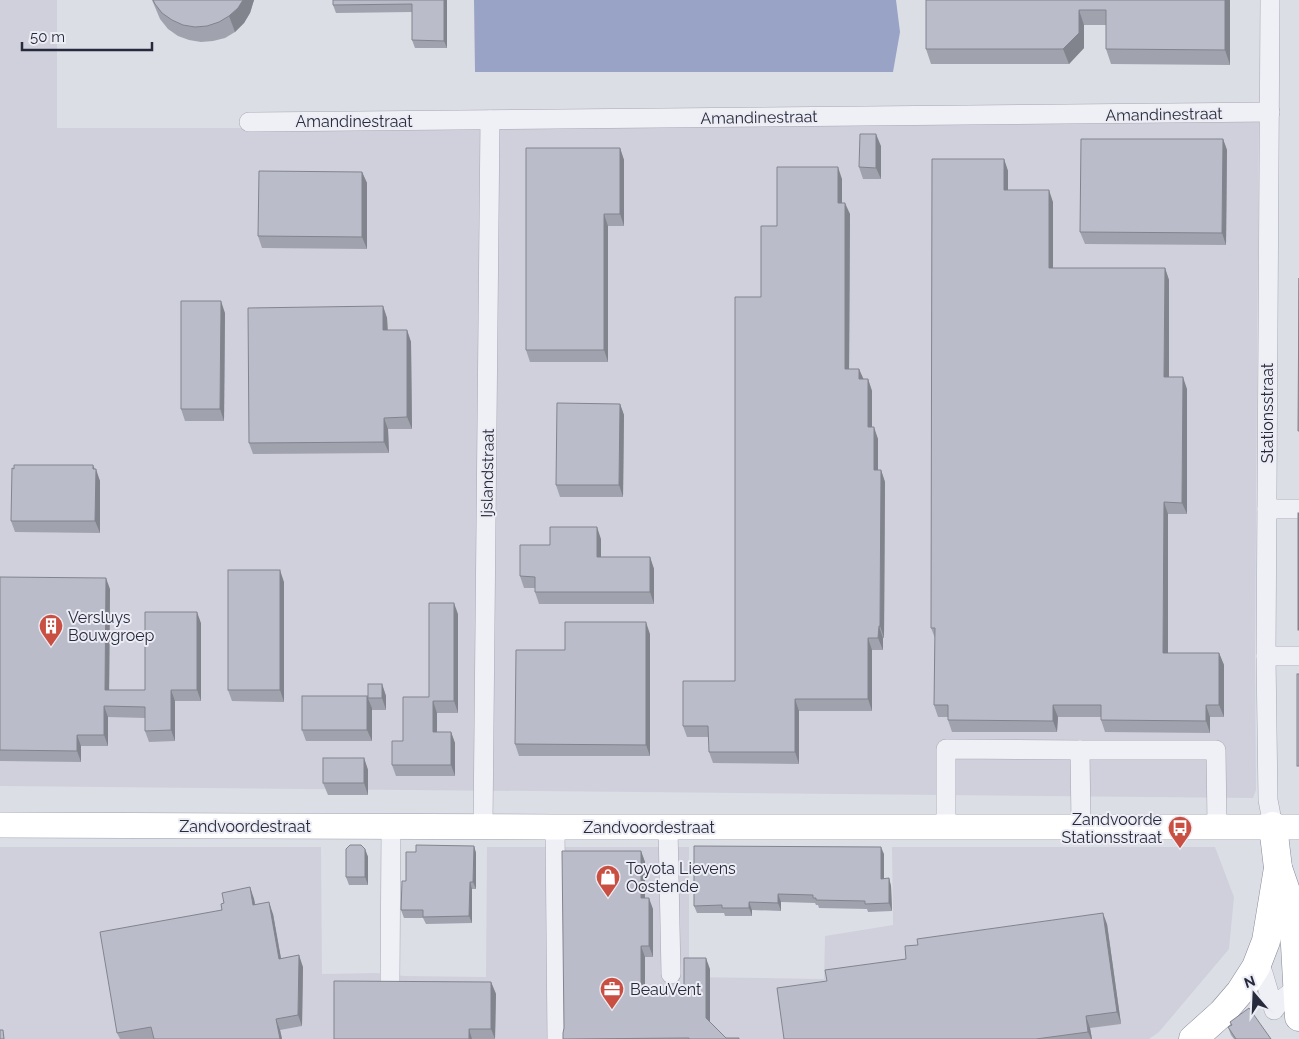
<svg xmlns="http://www.w3.org/2000/svg" width="1299" height="1039" font-family="Raleway,sans-serif">
<rect width="100%" height="100%" fill="#dcdee6"/>
<g fill="#cfd0db">
<polygon points="0,0 57,0 57,128 245,128 1259,120 1255,659 1256,790 1253,798 0,786"/>
<polygon points="0,847 321,847 322,974 376,973 405,976 486,977 487,847 689,847 689,977 824,979 825,936 893,925 892,847 1215,847 1234,897 1229,949 1159,1032 1149,1039 0,1039"/>
</g>
<polygon fill="#98a3c6" points="474,0 896,0 900,32 893,72 475,72"/>
<g fill="none" stroke-linecap="round" stroke-linejoin="round">
<defs>
<g id="minor">
<polyline points="1270,0 1266,656 1268,800 1273,826"/>
<polyline points="249,122 1270,112"/>
<polyline points="1267,509 1299,509"/>
<polyline points="1266,656 1299,656"/>
<polyline points="1081,826 1080,750 1216,750 1217,826"/>
<polyline points="483,827 490,120"/>
<polyline points="555,827 557,1039"/>
<polyline points="668,827 671,974"/>
<polyline points="946,827 946,749 1080,750"/>
<polyline points="1256,967 1263,973 1274,1010 1282,999 1297,988"/>
<polyline points="390,983 391,826"/>
</g>
<polyline id="major" points="0,825 555,827 1299,827"/>
<g id="highway">
<polyline points="1273,826 1278,868 1289,900 1295,945 1299,1017"/>
<polyline points="1193,1039 1222,1013 1240,992 1256,967 1266,941 1278,868"/>
</g>
</defs>
<use href="#minor" stroke="#a6a8b3" stroke-width="20"/>
<use href="#major" stroke="#9c9fb1" stroke-width="26"/>
<use href="#highway" stroke="#84889c" stroke-width="29"/>
<use href="#minor" stroke="#eff0f5" stroke-width="19"/>
<use href="#major" stroke="#fff" stroke-width="25"/>
<use href="#highway" stroke="#fff" stroke-width="28"/>
</g>
<g fill="#a0a2ad">
<polygon points="152,0 254,0 250,13 244,23 235,32 225,38 213,41 201,42 189,40 178,36 168,29 160,19"/>
<polygon points="333,0 447,0 447,48 415,48 412,40 412,12 336,13 333,5"/>
<polygon points="926,0 1230,0 1230,65 1111,64 1106,49 1106,25 1084,25 1084,48 1069,64 931,64 926,49"/>
<polygon points="1223,139 1227,150 1226,245 1085,244 1080,232"/>
<polygon points="881,146 881,179 863,179 859,167"/>
<polygon points="620,148 624,160 624,226 608,226 608,362 530,362 526,350"/>
<polygon points="1004,159 1008,171 1008,190 1053,202 1053,268 1165,268 1169,280 1169,377 1187,389 1187,514 1168,514 1168,653 1219,653 1224,665 1224,717 1210,717 1210,733 1105,732 1101,720 1101,717 1058,717 1057,732 952,732 948,720 948,717 938,717 934,705 935,638 931,628"/>
<polygon points="362,172 367,183 367,249 262,248 258,236"/>
<polygon points="842,179 842,203 850,214 849,369 859,369 863,379 868,379 872,391 872,427 878,439 878,470 881,470 885,482 884,638 883,638 883,650 872,650 872,711 799,711 799,764 713,763 709,752 709,737 687,737 683,726 735,681 777,226"/>
<polygon points="383,306 387,318 388,330 407,330 411,342 412,429 388,429 389,453 253,454 249,443"/>
<polygon points="225,313 224,421 185,421 181,409"/>
<polygon points="620,404 624,415 623,497 560,497 556,485"/>
<polygon points="93,465 100,481 100,533 15,532 11,521"/>
<polygon points="601,539 601,557 650,557 654,569 654,604 539,604 535,592 535,588 524,588 520,576 550,545"/>
<polygon points="0,577 110,589 109,690 145,690 201,623 201,701 175,701 175,741 149,742 145,731 145,718 108,717 108,746 81,746 81,762 0,761"/>
<polygon points="284,582 284,702 232,701 228,690"/>
<polygon points="458,614 458,713 437,713 437,732 451,732 455,743 455,776 396,776 392,765 429,697"/>
<polygon points="650,634 650,756 519,756 515,744 565,650"/>
<polygon points="382,684 386,696 386,710 372,710 372,708 372,741 306,741 302,730 367,696"/>
<polygon points="364,758 368,770 368,795 328,795 323,783"/>
<polygon points="474,846 476,853 476,889 472,889 472,923 426,924 423,918 404,918 401,910 406,881 416,852"/>
<polygon points="365,849 368,857 368,885 349,885 346,877"/>
<polygon points="641,851 645,862 645,898 653,909 653,957 645,957 645,992 684,992 710,969 710,1022 726,1038 739,1039 563,1039"/>
<polygon points="884,854 884,879 889,878 891,886 892,911 868,912 867,909 819,908 818,905 816,905 815,903 781,902 781,911 752,910 752,916 725,916 724,913 697,913 694,906"/>
<polygon points="250,887 254,899 255,904 273,914 281,958 303,967 302,1026 280,1030 282,1039 120,1039 117,1033 222,910 224,903"/>
<polygon points="1107,924 1121,1024 1090,1028 1092,1039 784,1039 827,981 906,959"/>
<polygon points="491,982 496,994 495,1039 334,1039"/>
<polygon points="1230,1022 1271,1039 1234,1039 1231,1035 1228,1027 1231,1025"/>
</g>
<g fill="#82848d">
<polygon points="243,0 254,0 250,13 244,23 235,32 229,16"/>
<polygon points="444,0 447,0 447,48 444,41"/>
<polygon points="1225,0 1230,0 1230,65 1225,50"/>
<polygon points="1079,10 1084,25 1084,48 1069,64 1063,49"/>
<polygon points="876,134 881,146 881,179 876,168"/>
<polygon points="1223,139 1227,150 1226,245 1222,233"/>
<polygon points="620,148 624,160 624,226 620,214"/>
<polygon points="1004,159 1008,171 1008,202 1004,190"/>
<polygon points="838,167 842,179 842,215 838,203"/>
<polygon points="362,172 367,183 367,249 362,237"/>
<polygon points="1049,190 1053,202 1053,280 1049,268"/>
<polygon points="845,203 850,214 849,380 845,369"/>
<polygon points="604,214 608,226 608,362 604,350"/>
<polygon points="1165,268 1169,280 1169,389 1164,377"/>
<polygon points="221,301 225,313 224,421 220,409"/>
<polygon points="383,306 387,318 388,342 383,330"/>
<polygon points="407,330 411,342 412,429 407,417"/>
<polygon points="859,369 864,380 859,379"/>
<polygon points="1183,377 1187,389 1187,514 1182,503"/>
<polygon points="868,379 872,391 872,438 868,427"/>
<polygon points="620,404 624,415 623,497 619,485"/>
<polygon points="384,418 388,429 389,453 384,442"/>
<polygon points="874,427 878,439 878,482 874,470"/>
<polygon points="93,465 96,473 96,469 100,481 100,533 95,521"/>
<polygon points="881,470 885,482 884,638 880,626"/>
<polygon points="1164,502 1168,514 1168,665 1163,653"/>
<polygon points="597,527 601,539 601,569 597,557"/>
<polygon points="650,557 654,569 654,604 650,592"/>
<polygon points="280,570 284,582 284,702 280,690"/>
<polygon points="106,578 110,589 109,701 105,690"/>
<polygon points="454,603 458,614 458,713 454,701"/>
<polygon points="197,612 201,623 201,701 197,690"/>
<polygon points="646,622 650,634 650,756 646,745"/>
<polygon points="879,626 883,638 883,650 878,638"/>
<polygon points="868,638 872,650 872,711 868,699"/>
<polygon points="1219,653 1224,665 1224,717 1219,705"/>
<polygon points="382,684 386,696 386,710 382,698"/>
<polygon points="171,690 175,701 175,741 171,730"/>
<polygon points="367,696 372,708 372,741 367,730"/>
<polygon points="795,699 799,711 799,764 795,752"/>
<polygon points="433,701 437,713 437,743 433,732"/>
<polygon points="1053,705 1058,717 1057,732 1053,721"/>
<polygon points="1206,705 1210,717 1210,733 1206,721"/>
<polygon points="104,706 108,717 108,746 104,735"/>
<polygon points="451,732 455,743 455,776 451,765"/>
<polygon points="77,735 81,746 81,762 77,751"/>
<polygon points="364,758 368,770 368,795 364,783"/>
<polygon points="474,846 476,853 476,889 473,882"/>
<polygon points="881,847 884,854 884,886 881,879"/>
<polygon points="365,849 368,857 368,885 365,877"/>
<polygon points="641,851 645,862 645,909 641,898"/>
<polygon points="889,878 891,886 892,911 889,903"/>
<polygon points="470,882 472,889 472,923 469,916"/>
<polygon points="250,887 254,899 257,916 253,905"/>
<polygon points="778,894 781,902 781,911 778,903"/>
<polygon points="649,898 653,909 653,957 649,946"/>
<polygon points="269,902 273,914 283,970 279,959"/>
<polygon points="749,902 752,910 752,916 749,908"/>
<polygon points="1103,913 1107,924 1121,1024 1117,1012"/>
<polygon points="641,946 645,957 645,1003 641,992"/>
<polygon points="299,955 303,967 302,1026 298,1015"/>
<polygon points="706,958 710,969 710,1030 706,1018"/>
<polygon points="491,982 496,994 495,1039 491,1029"/>
<polygon points="1086,1016 1090,1028 1092,1039 1091,1039 1088,1032"/>
<polygon points="276,1019 280,1030 282,1039 280,1039"/>
<polygon points="469,1029 472,1039 469,1039"/>
</g>
<g fill="#babcc9" stroke="#82848d">
<polygon points="153,0 243,0 238,8 229,16 219,22 207,26 195,27 183,25 172,20 162,13 155,4"/>
<polygon points="333,0 444,0 444,41 412,40 412,4 333,5"/>
<polygon points="926,0 1225,0 1225,50 1106,49 1106,10 1079,10 1079,33 1063,49 926,49"/>
<polygon points="860,134 876,134 876,168 859,167"/>
<polygon points="1081,139 1223,139 1222,233 1080,232"/>
<polygon points="526,148 620,148 620,214 604,214 604,350 526,350"/>
<polygon points="932,159 1004,159 1004,190 1049,190 1049,268 1165,268 1164,377 1183,377 1182,503 1164,502 1163,653 1219,653 1219,705 1206,705 1206,721 1101,720 1101,705 1053,705 1053,721 948,720 948,705 934,705 935,628 931,628"/>
<polygon points="777,167 838,167 838,203 845,203 845,369 859,369 859,379 868,379 868,427 874,427 874,470 881,470 880,626 879,626 878,638 868,638 868,699 795,699 795,752 709,752 708,726 683,726 683,681 735,681 735,297 761,297 761,226 777,226"/>
<polygon points="259,171 362,172 362,237 258,236"/>
<polygon points="1299,278 1299,431 1298,431"/>
<polygon points="181,301 221,301 220,409 181,409"/>
<polygon points="383,306 383,330 407,330 407,417 384,418 384,442 249,443 248,308"/>
<polygon points="557,403 620,404 619,485 556,485"/>
<polygon points="14,465 93,465 93,469 96,469 95,521 11,521 12,468 14,469"/>
<rect x="1298" y="513" width="1" height="117"/>
<polygon points="550,527 597,527 597,557 650,557 650,592 535,592 535,577 520,576 520,545 550,545"/>
<rect x="228" y="570" width="52" height="120"/>
<polygon points="0,577 106,578 105,690 145,690 145,612 197,612 197,690 171,690 171,730 145,731 145,707 104,706 104,735 77,735 77,751 0,750"/>
<polygon points="429,603 454,603 454,701 433,701 433,732 451,732 451,765 392,765 392,741 403,741 403,697 429,697"/>
<polygon points="565,622 646,622 646,745 515,744 516,650 565,650"/>
<rect x="1297" y="674" width="2" height="92"/>
<rect x="368" y="684" width="14" height="14"/>
<rect x="302" y="696" width="65" height="34"/>
<rect x="323" y="758" width="41" height="25"/>
<polygon points="350,845 361,845 365,849 365,877 346,877 346,849"/>
<polygon points="416,845 474,846 473,882 470,882 469,916 423,917 423,910 401,910 402,881 406,881 406,852 416,852"/>
<polygon points="694,846 881,847 881,879 889,878 889,903 865,904 865,901 816,900 816,898 813,898 813,895 778,894 778,903 749,902 749,908 722,908 722,905 694,906"/>
<polygon points="562,851 641,851 641,898 649,898 649,946 641,946 641,992 684,992 684,958 706,958 706,1018 726,1038 739,1038 739,1039 689,1039 689,1038 563,1039 563,1033 564,1028"/>
<polygon points="250,887 253,905 269,902 279,959 299,955 298,1015 276,1019 280,1039 154,1039 151,1027 117,1033 100,932 222,910 221,904 224,903 222,893"/>
<polygon points="1103,913 1117,1012 1086,1016 1088,1032 1036,1039 784,1039 777,988 827,981 825,970 906,959 905,946 918,945 917,939"/>
<polygon points="334,981 491,982 491,1029 469,1029 469,1039 334,1039"/>
<polygon points="1249,1008 1271,1039 1236,1039 1228,1027 1232,1025 1230,1022"/>
<polygon points="0,1030 3,1030 4,1039 0,1039"/>
</g>
<defs>
<symbol id="building-pin" viewBox="-11 -11 22 30"><path d="M0 17L-7.5 6A9.5 9.5 0 1 1 7.5 6Z" fill="#ca4f43" stroke="#ecedf4"/><path d="M-4-6H4V6H1V3H-1V6H-4ZM-2.5-4.3h1.7v1.8h-1.7ZM.8-4.3h1.7v1.8H.8ZM-2.5-1h1.7V.8h-1.7ZM.8-1h1.7V.8H.8Z" fill="#fff"/></symbol>
<symbol id="bus-pin" viewBox="-11 -11 22 30"><path d="M0 17L-7.5 6A9.5 9.5 0 1 1 7.5 6Z" fill="#ca4f43" stroke="#ecedf4"/><path d="M-5-6H5V4H4V6H2V4H-2V6H-4V4H-5ZM-3.5-4V0h7V-4ZM-3.5 1.2v1.5H-2V1.2ZM2 1.2v1.5H3.5V1.2Z" fill="#fff"/></symbol>
<symbol id="shop-pin" viewBox="-11 -11 22 30"><path d="M0 17L-7.5 6A9.5 9.5 0 1 1 7.5 6Z" fill="#ca4f43" stroke="#ecedf4"/><path d="M-5-2.5h2.3a2.7 3.5 0 0 1 5.4 0H5L5.5 6h-11ZM-1.5-2.5h3a1.5 2.3 0 0 0-3 0Z" fill="#fff"/></symbol>
<symbol id="office-pin" viewBox="-11 -11 22 30"><path d="M0 17L-7.5 6A9.5 9.5 0 1 1 7.5 6Z" fill="#ca4f43" stroke="#ecedf4"/><path d="M-6-3h4V-5.5h4V-3h4V5H-6ZM-1-4.5V-3h2v-1.5ZM-6 0V1H6V0Z" fill="#fff"/></symbol>
</defs>
<g fill-rule="evenodd">
<use href="#building-pin" x="37" y="612" width="28" height="38"/>
<use href="#bus-pin" x="1166" y="814" width="28" height="38"/>
<use href="#shop-pin" x="594" y="863" width="28" height="38"/>
<use href="#office-pin" x="598" y="975" width="28" height="38"/>
</g>
<g text-anchor="middle" stroke-width="4" stroke-linejoin="round" paint-order="stroke">
<g font-size="16" fill="#27293c" stroke="#ecedf4">
<text transform="translate(1164 114) rotate(-1)" y="6">Amandinestraat</text>
<text transform="translate(759 117) rotate(-1)" y="6">Amandinestraat</text>
<text x="354" y="127">Amandinestraat</text>
<text transform="translate(1267 413) rotate(-90)" y="6">Stationsstraat</text>
<text transform="translate(487 473) rotate(-89)" y="6">Ijslandstraat</text>
<text x="245" y="832">Zandvoordestraat</text>
<text x="649" y="833">Zandvoordestraat</text>
</g>
<g font-size="16" fill="#27293c" stroke="#ecedf4" text-anchor="start">
<text x="68" y="623">Versluys<tspan x="68" dy="18">Bouwgroep</tspan></text>
<text x="1162" y="825" text-anchor="end">Zandvoorde<tspan x="1162" dy="18">Stationsstraat</tspan></text>
<text x="626" y="874">Toyota Lievens<tspan x="626" dy="18">Oostende</tspan></text>
<text x="630" y="995">BeauVent</text>
</g>
</g>
<g transform="translate(1254 994) rotate(341)" stroke="#ecedf4" stroke-width="4" paint-order="stroke">
<path d="M0-4L9 19L0 12L-9 19Z" fill="#27293c"/>
<text y="-8" font-size="14" font-weight="bold" text-anchor="middle" fill="#27293c">N</text>
</g>
<path d="M22 42v8h130v-8" fill="none" stroke="#27293c" stroke-width="2.5"/>
<text x="30" y="42" font-size="15" fill="#27293c" stroke="#ecedf4" stroke-width="4" paint-order="stroke">50 m</text>
</svg>
